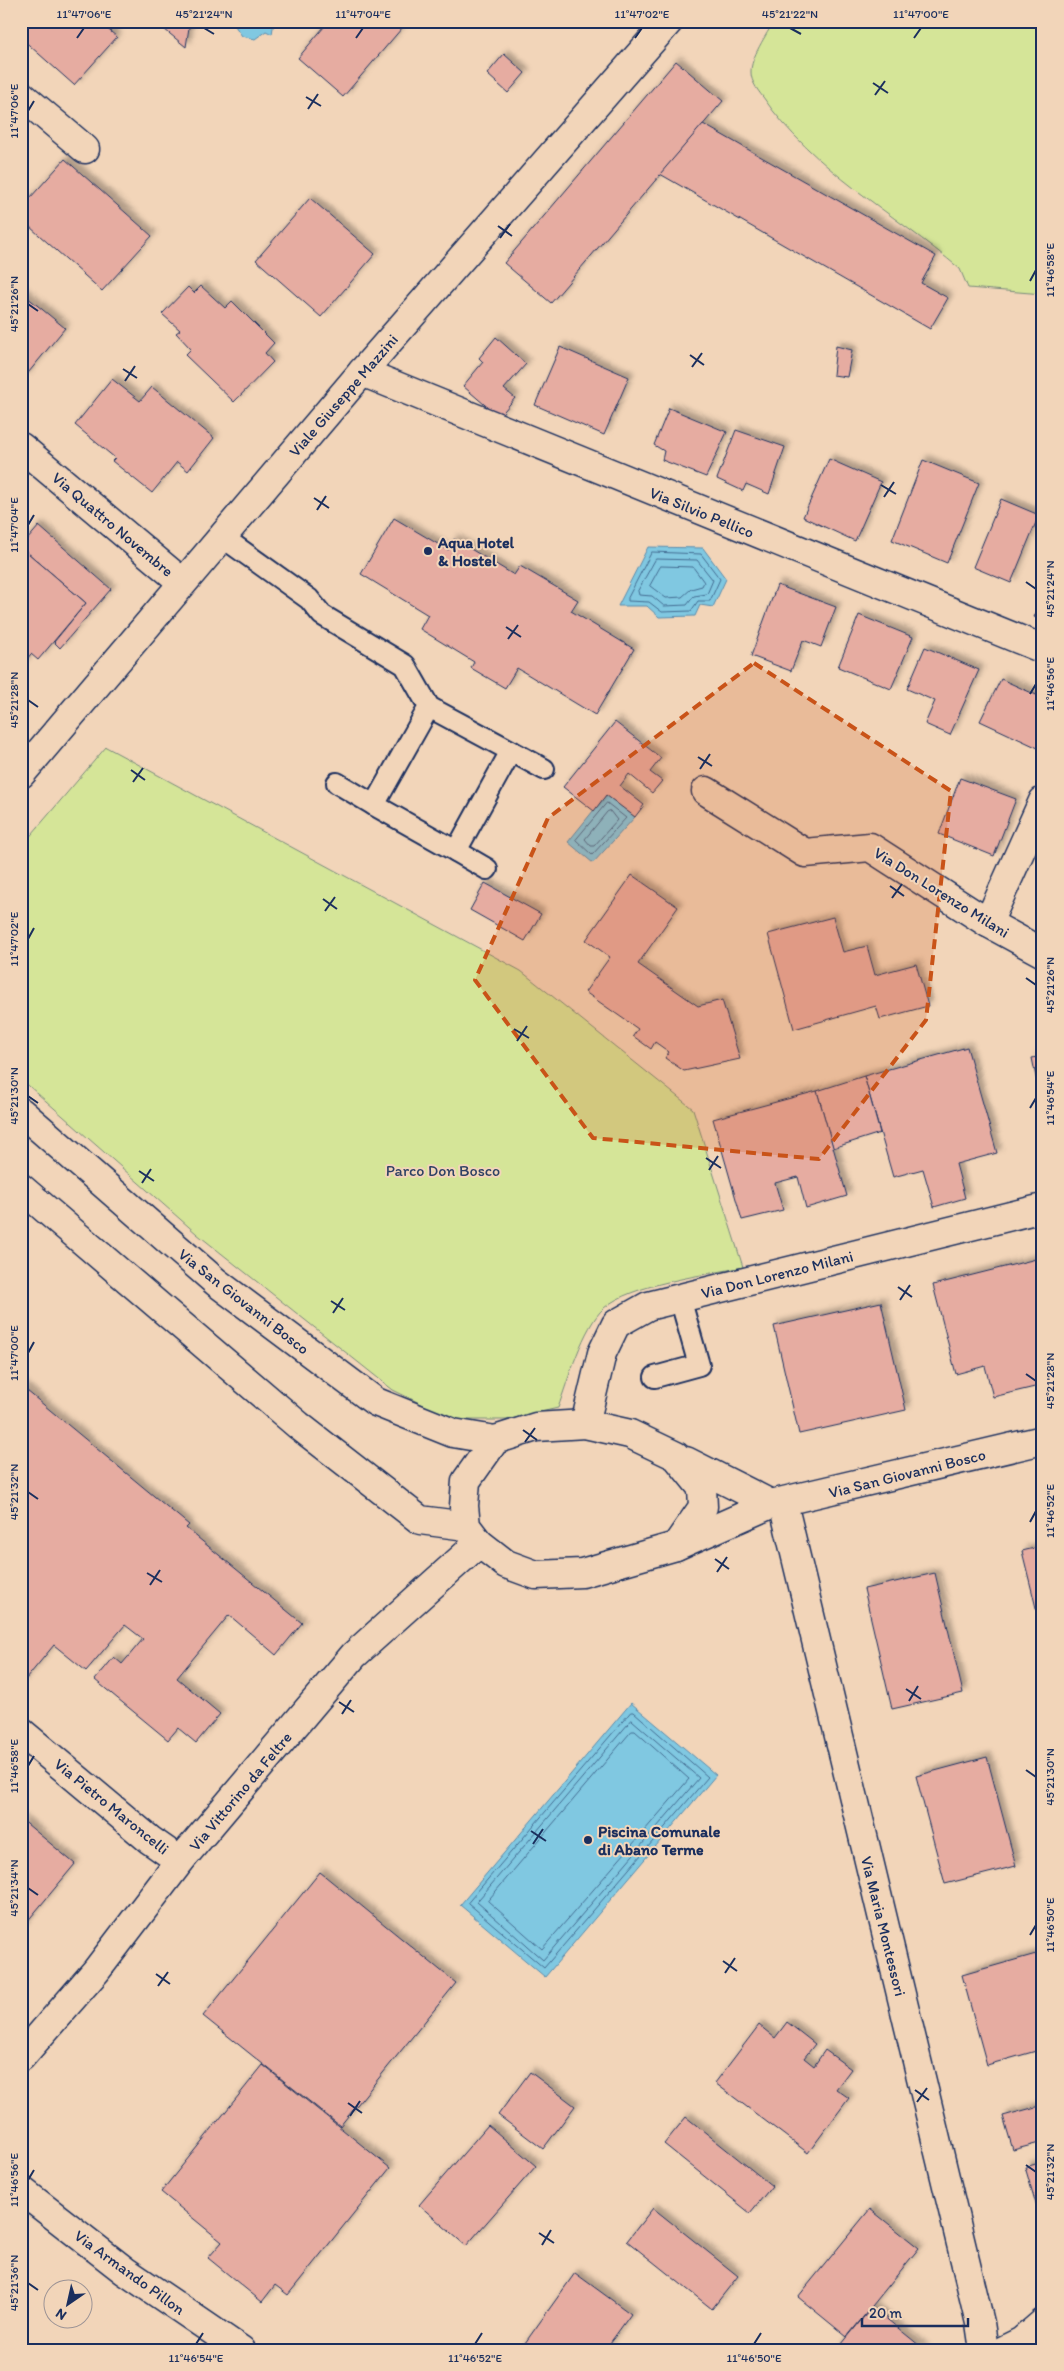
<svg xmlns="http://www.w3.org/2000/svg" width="1064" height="2371" font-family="Itim,sans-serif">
<defs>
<filter id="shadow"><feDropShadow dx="4.5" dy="-4.5" stdDeviation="2.5" flood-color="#0004"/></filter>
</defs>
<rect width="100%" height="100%" fill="#f2d5b9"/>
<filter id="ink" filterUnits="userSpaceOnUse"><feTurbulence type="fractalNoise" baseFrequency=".02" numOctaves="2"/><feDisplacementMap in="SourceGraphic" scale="10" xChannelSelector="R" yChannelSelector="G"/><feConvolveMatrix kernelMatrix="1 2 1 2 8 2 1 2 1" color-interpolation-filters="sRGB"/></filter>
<g filter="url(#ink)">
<g fill="#d5e598" stroke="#788a7b">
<path d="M774,21H1043V294L968,288L960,269C894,213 812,169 763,97C758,91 751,81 751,73C750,58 767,34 774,21Z"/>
<path d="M106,747L521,971L693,1109L743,1267C706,1275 631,1284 604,1308C583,1327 568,1380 558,1408L506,1420H454L393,1390L197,1234L21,1079V847Z"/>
</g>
<g fill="#80c8e1" stroke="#588bad">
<polygon points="237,21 274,21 272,34 266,31 255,39 242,36 235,26"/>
<polygon points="648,547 703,548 726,579 713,607 700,605 695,616 659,617 647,606 618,606"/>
<polygon points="606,795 635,817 593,863 568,842"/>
<polygon points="631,1703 716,1775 545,1977 460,1905"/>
</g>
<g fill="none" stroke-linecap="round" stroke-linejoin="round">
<g stroke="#436c92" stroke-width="1">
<polygon points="652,552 701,554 720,579 710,601 698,601 691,611 662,612 649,602 628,601 628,598"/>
<polygon points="656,559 697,560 713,580 707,594 694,596 687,605 664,606 652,596 639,595 638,591"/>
<polygon points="661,566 693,567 704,582 702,586 691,589 682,597 666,598 650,586"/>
<polygon points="607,803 626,818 592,855 576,840"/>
<polygon points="610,811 617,820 594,846 591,846 585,839 607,812"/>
<polygon points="631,1712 634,1712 708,1777 544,1968 468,1903"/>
<polygon points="632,1720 699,1778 543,1960 477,1902"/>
<polygon points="632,1731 635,1731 689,1779 542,1949 488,1901"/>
</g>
</g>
<g fill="#e6aca1" stroke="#1b2f5e" filter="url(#shadow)">
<polygon points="21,21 98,21 117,37 74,85 21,38 21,32 27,27"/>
<polygon points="159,21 190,21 186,47 159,25"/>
<polygon points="329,21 408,21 343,97 298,58"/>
<polygon points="504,54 525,73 508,93 487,74"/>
<polygon points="676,61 723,101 551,303 504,263"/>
<polygon points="703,124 936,256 921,283 948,298 930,329 660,174"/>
<polygon points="65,159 152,236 102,291 21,219 21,208"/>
<polygon points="310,198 375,254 321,317 256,260"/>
<polygon points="201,286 225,308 232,301 274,343 265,353 273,362 234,402 185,355 191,349 176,333 180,330 162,314 188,287 194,293"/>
<polygon points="21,292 65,328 24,378 21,376"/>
<polygon points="496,337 526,364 504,389 515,398 499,417 463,386 483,362 479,358"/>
<polygon points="836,346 852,350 847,377 833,375"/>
<polygon points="560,347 629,377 604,435 535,405"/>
<polygon points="112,379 140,401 152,387 214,438 188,471 177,462 152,493 112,461 115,458 75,425"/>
<polygon points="669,408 727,432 706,477 662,460 664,451 654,445"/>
<polygon points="736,430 785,447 769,494 746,484 743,491 717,479"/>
<polygon points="829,459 881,482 855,541 803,517"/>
<polygon points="923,460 979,483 947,563 892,540"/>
<polygon points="1001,499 1039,515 1011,583 973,567"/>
<polygon points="394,518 448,550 454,539 514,575 520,566 578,600 571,611 634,649 595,715 517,668 505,688 471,668 474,662 420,629 428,615 361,574"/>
<polygon points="39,526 111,589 60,648 54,642 86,603 21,547"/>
<polygon points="21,547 86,603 38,660 31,654 21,666"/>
<polygon points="777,585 836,607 821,647 803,640 791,671 751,656"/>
<polygon points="1043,599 1043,620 1034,617"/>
<polygon points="859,615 913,637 891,689 838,667"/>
<polygon points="925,647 979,670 950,735 925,724 935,701 907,689"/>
<polygon points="1001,679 1043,698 1043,739 1038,748 980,721"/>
<polygon points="615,722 661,758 650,772 662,781 652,793 629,774 620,786 644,805 635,817 606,795 594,811 563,787"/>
<polygon points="960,778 1016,799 994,856 939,834"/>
<polygon points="632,875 678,907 638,964 698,1006 722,1000 740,1059 684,1071 665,1058 669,1052 655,1042 651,1049 633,1036 638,1029 585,992 610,957 586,940"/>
<polygon points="485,883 541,914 525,941 470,910"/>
<polygon points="833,917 843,952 867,946 875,975 916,964 928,1006 880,1019 876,1006 794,1029 768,934"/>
<polygon points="967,1047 997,1153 956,1164 965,1198 934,1207 923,1169 893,1177 864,1076"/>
<polygon points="1043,1056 1043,1111 1032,1058"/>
<polygon points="864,1076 880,1133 833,1148 817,1091"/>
<polygon points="817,1091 847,1196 806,1208 798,1177 775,1183 783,1210 742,1220 713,1119"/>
<polygon points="1040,1258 1043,1269 1043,1385 993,1397 985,1366 956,1374 933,1285"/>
<polygon points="881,1302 906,1410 799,1434 774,1326"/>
<polygon points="21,1386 189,1525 186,1528 302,1623 276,1655 229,1615 177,1678 220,1714 196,1743 178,1728 168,1740 95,1680 114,1657 122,1664 143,1639 125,1625 86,1671 54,1645 21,1685"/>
<polygon points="1043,1546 1043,1619 1039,1620 1022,1551"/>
<polygon points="935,1573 963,1693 892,1709 864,1589"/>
<polygon points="987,1757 1016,1866 945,1884 916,1776"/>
<polygon points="21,1819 75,1864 21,1929"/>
<polygon points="320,1872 456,1983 340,2126 203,2016"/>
<polygon points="1043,1952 1043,2049 987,2065 962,1975"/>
<polygon points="787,2022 815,2044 804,2058 814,2066 825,2050 851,2069 836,2089 849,2098 808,2153 715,2083 759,2025 775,2038"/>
<polygon points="263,2065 390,2168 288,2295 275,2285 262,2302 208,2258 222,2242 161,2192"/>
<polygon points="530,2072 575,2106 543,2149 498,2115"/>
<polygon points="1043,2105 1043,2142 1013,2150 1003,2116"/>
<polygon points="686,2117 772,2186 750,2213 664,2144"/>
<polygon points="488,2125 536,2166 466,2246 419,2205"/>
<polygon points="1043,2162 1043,2228 1025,2167"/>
<polygon points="653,2208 738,2276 712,2309 627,2241"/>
<polygon points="870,2209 919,2248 847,2337 798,2297"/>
<polygon points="575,2273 631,2314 605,2350 520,2350"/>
<polygon points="872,2307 925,2350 837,2350"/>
</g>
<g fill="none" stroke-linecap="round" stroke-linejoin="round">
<defs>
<g id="service">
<polyline points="221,536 309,599 322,615 405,665 429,707 374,805 456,851 511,751 429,707"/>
<polyline points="511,751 544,769"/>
<polyline points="337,783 374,805"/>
<polyline points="456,851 487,869"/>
<polyline points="655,1377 699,1365 680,1298"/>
</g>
<g id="minor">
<polyline points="21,95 85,149"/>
<polyline points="362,372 1043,649"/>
<polyline points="21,447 182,582"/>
<polyline points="21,774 362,372 669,21"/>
<polyline points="706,791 805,853 870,847 988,923 1043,953"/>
<polyline points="988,923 1043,801"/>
<polyline points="21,1112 216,1282 376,1402 453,1433 495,1440"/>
<polyline points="21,1188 298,1425 420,1520 466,1526"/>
<polygon points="585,1424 630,1434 676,1456 702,1488 703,1507 676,1546 582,1573 536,1575 506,1564 479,1543 466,1526 464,1506 466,1481 495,1440 536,1427"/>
<polyline points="585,1424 602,1353 616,1324 648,1306 1043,1208"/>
<polyline points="783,1503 980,2323 984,2350"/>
<polyline points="771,1504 1043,1440"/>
<polyline points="676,1546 771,1504 686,1461"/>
<polyline points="21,1732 150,1840 180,1861"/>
<polyline points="21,2057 96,1971 180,1861 354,1655 479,1543"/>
<polyline points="21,2190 125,2271 241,2350"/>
<polyline points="1004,2350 1022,2341 1043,2323"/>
</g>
</defs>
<use href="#service" stroke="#1b2f5e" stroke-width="24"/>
<use href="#minor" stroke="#1b2f5e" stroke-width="31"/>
<use href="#service" stroke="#f2d5b9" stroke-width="20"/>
<use href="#minor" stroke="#f2d5b9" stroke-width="28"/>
</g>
</g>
<path fill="#c95318" fill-opacity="0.2" stroke="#c95318" stroke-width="4" stroke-dasharray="10 6" stroke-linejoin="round" d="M754,663L951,791L926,1020L819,1159L593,1138L475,980L548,818Z"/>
<path fill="none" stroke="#1b2f5e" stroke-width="2" d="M204,28L214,34M790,28L801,34M77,38L84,28M356,38L363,28M635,38L642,28M914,38L921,28M873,83L888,93M875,95L885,81M306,97L321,106M308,109L318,94M28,111L34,101M498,226L512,236M500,238L510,224M1030,281L1036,270M28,304L38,311M690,355L704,365M692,367L702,353M123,369L137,378M125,381L135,366M881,485L896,494M884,497L894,482M314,498L329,508M317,510L326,496M28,525L34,515M1026,582L1036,589M506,627L521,637M508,639L518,625M1030,694L1036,684M28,700L38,707M698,757L712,766M700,769L710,754M131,770L145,780M133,782L143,768M890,886L904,896M892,898L902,884M323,899L337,909M325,911L335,897M28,939L34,928M1026,978L1036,985M514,1029L529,1038M517,1041L527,1026M28,1096L38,1103M1030,1108L1036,1098M706,1158L721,1168M709,1170L718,1156M139,1171L154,1181M142,1183L151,1169M898,1287L912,1297M900,1300L910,1285M331,1301L345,1310M333,1313L343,1298M28,1353L34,1342M1026,1374L1036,1381M523,1430L537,1440M525,1442L535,1428M28,1492L38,1499M1030,1522L1036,1511M715,1559L729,1569M717,1572L727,1557M147,1573L162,1582M150,1585L160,1570M906,1689L921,1699M909,1701L918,1686M339,1702L354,1712M342,1714L351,1700M28,1766L34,1756M1026,1770L1036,1777M531,1831L546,1841M533,1844L543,1829M28,1888L38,1895M1030,1935L1036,1925M723,1961L737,1971M725,1973L735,1958M156,1974L170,1984M158,1986L168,1972M915,2090L929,2100M917,2102L927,2088M348,2103L362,2113M350,2116L360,2101M1026,2165L1036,2172M28,2180L34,2170M539,2233L554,2243M542,2245L551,2230M28,2283L38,2290M196,2344L203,2333M475,2344L482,2333M754,2344L761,2333"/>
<g fill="#1b2f5e" stroke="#f2d5b9" stroke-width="2">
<circle cx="428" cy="551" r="5"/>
<circle cx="588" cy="1840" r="5"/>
</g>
<g text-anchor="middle" stroke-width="4" stroke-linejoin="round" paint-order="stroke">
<g font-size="16" fill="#1b2f5e" stroke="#f2d5b9">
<text transform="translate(343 395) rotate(-49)" y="6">Viale Giuseppe Mazzini</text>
<text transform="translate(702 512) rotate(22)" y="6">Via Silvio Pellico</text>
<text transform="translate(113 524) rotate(40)" y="6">Via Quattro Novembre</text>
<text transform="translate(942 892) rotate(32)" y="6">Via Don Lorenzo Milani</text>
<text transform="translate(777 1274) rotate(-14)" y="6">Via Don Lorenzo Milani</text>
<text transform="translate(244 1301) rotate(38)" y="6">Via San Giovanni Bosco</text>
<text transform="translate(907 1473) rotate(-14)" y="6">Via San Giovanni Bosco</text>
<text transform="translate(240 1791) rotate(-50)" y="6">Via Vittorino da Feltre</text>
<text transform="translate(112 1806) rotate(39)" y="6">Via Pietro Maroncelli</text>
<text transform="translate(884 1926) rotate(76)" y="6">Via Maria Montessori</text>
<text transform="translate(130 2272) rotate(36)" y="6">Via Armando Pillon</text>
</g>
<g font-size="16" font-weight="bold" fill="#1b2f5e" stroke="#f2d5b9" text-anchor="start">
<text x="438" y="548">Aqua Hotel<tspan x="438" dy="18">&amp; Hostel</tspan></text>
<text x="598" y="1837">Piscina Comunale<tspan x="598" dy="18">di Abano Terme</tspan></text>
</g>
<g font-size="16" fill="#2e4164" stroke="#f2d5b9">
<text x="443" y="1176">Parco Don Bosco</text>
</g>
</g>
<rect width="1064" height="2371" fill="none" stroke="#f2d5b9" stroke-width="55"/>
<g transform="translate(68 2304) rotate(214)"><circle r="24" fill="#f2d5b9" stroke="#9c9395"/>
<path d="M0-4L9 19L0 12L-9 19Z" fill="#1b2f5e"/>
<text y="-8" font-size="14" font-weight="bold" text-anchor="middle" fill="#1b2f5e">N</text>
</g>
<path d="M862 2318v8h106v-8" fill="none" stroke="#1b2f5e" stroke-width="2.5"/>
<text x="869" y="2318" font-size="15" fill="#1b2f5e" stroke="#f2d5b9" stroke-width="4" paint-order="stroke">20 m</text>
<rect x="28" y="28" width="1008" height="2316" fill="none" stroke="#1b2f5e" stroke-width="2"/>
<g font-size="12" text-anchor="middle" fill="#1b2f5e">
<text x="84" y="18">11°47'06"E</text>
<text x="204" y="18">45°21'24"N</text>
<text x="363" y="18">11°47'04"E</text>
<text x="642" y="18">11°47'02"E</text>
<text x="790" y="18">45°21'22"N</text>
<text x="921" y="18">11°47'00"E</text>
<text transform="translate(14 111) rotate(-90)" y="4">11°47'06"E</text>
<text transform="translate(1050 270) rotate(-90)" y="4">11°46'58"E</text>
<text transform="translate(14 304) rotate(-90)" y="4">45°21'26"N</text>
<text transform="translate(14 525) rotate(-90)" y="4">11°47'04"E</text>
<text transform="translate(1050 589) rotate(-90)" y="4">45°21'24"N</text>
<text transform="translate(1050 684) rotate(-90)" y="4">11°46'56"E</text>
<text transform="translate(14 700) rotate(-90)" y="4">45°21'28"N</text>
<text transform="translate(14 939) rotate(-90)" y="4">11°47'02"E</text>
<text transform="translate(1050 985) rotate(-90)" y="4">45°21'26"N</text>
<text transform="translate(14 1096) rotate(-90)" y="4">45°21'30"N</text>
<text transform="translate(1050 1098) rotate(-90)" y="4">11°46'54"E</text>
<text transform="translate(14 1353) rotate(-90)" y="4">11°47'00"E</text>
<text transform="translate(1050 1381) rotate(-90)" y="4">45°21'28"N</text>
<text transform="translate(14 1492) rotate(-90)" y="4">45°21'32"N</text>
<text transform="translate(1050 1511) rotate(-90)" y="4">11°46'52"E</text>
<text transform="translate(14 1766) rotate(-90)" y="4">11°46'58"E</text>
<text transform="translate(1050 1777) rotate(-90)" y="4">45°21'30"N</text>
<text transform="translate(14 1888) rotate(-90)" y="4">45°21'34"N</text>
<text transform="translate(1050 1925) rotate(-90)" y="4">11°46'50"E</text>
<text transform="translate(1050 2172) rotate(-90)" y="4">45°21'32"N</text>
<text transform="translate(14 2180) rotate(-90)" y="4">11°46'56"E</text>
<text transform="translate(14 2283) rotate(-90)" y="4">45°21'36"N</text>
<text x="196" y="2362">11°46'54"E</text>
<text x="475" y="2362">11°46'52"E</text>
<text x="754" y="2362">11°46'50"E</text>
</g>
</svg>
